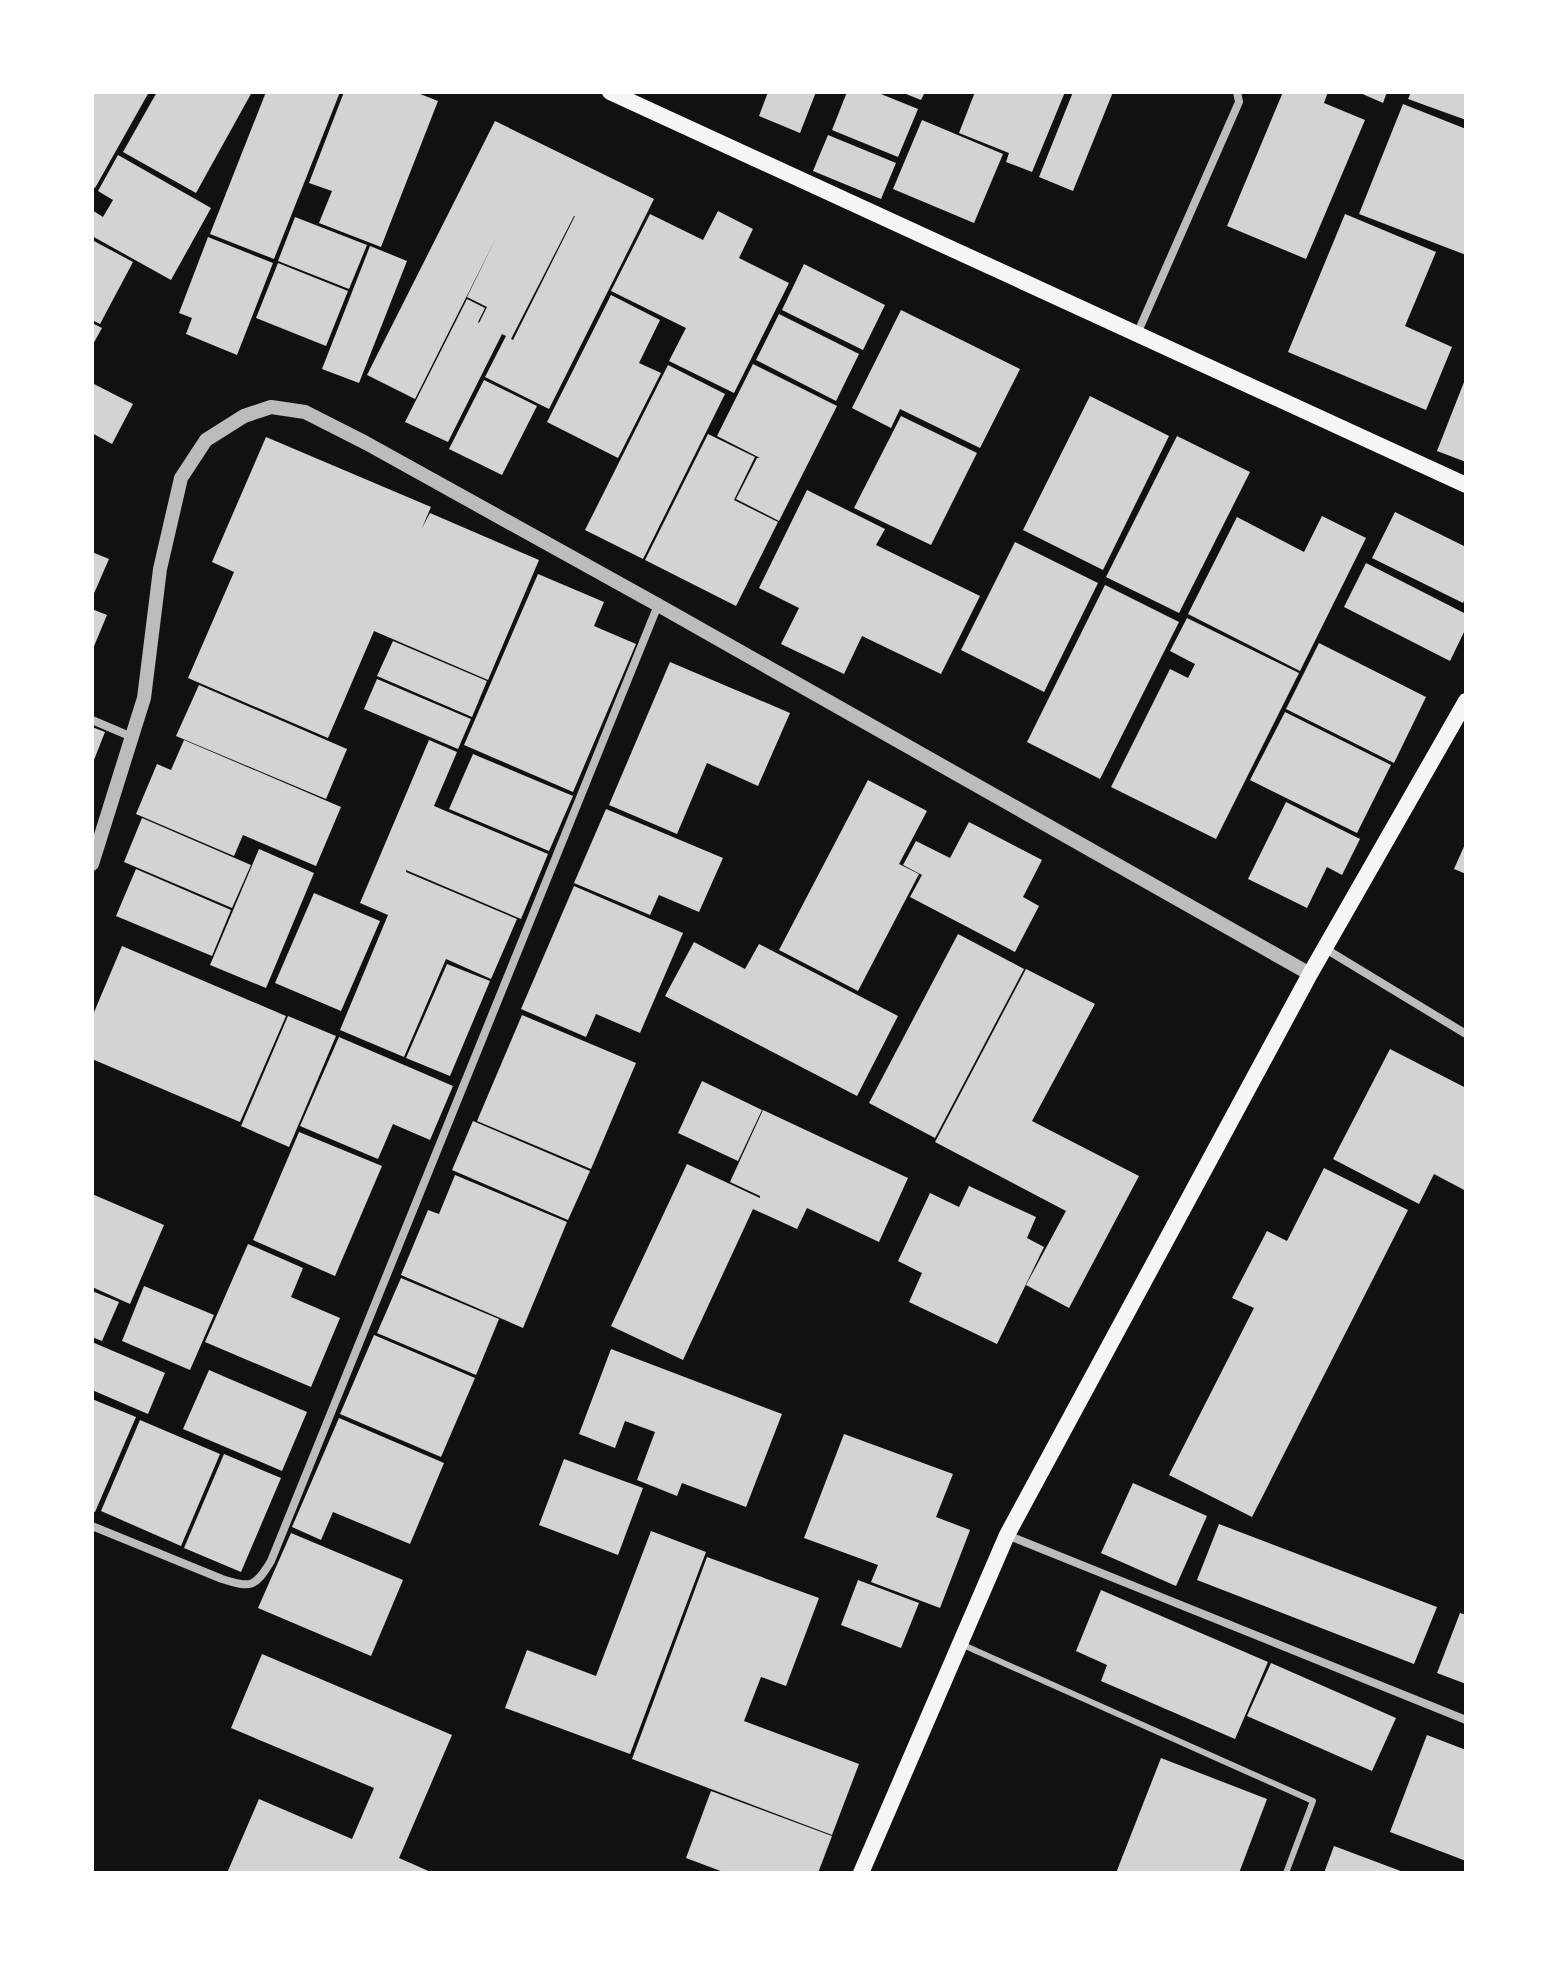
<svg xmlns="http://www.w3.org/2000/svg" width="1558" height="1965" font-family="Poppins,sans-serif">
<rect width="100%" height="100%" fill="#111"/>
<g fill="#d3d3d3" fill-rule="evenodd">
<polygon points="92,92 149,92 95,188 92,187"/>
<polygon points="157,92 252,92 196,193 123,152"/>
<polygon points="266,92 340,92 274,259 210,234"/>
<polygon points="344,92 415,92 438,101 381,247 319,223 332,191 309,183"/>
<polygon points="768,92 816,92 800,133 759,116"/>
<polygon points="847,92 876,92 918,109 898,157 832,130"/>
<polygon points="901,92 925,92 921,100"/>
<polygon points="975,92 1065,92 1032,172 1006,162 1009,153 959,133"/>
<polygon points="1073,92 1113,92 1073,191 1039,177"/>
<polygon points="1283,92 1300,94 1300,92 1328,92 1324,103 1365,120 1306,259 1227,226"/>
<polygon points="1358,92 1387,92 1383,103"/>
<polygon points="1411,92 1466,92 1466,120 1408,99"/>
<polygon points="1403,104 1466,129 1466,255 1359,214"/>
<polygon points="922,120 1003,154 974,223 893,189"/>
<path d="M495,121L654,199L549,409L485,377L506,336L502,334L448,442L405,422L467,299L485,308L478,322L479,323L487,307L467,297L496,238L415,399L367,375ZM574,216H575L513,340L511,339Z"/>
<polygon points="828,135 896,163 881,199 813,171"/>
<polygon points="118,155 211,208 171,280 92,236 92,210 103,217 113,200 98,191"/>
<polygon points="718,211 753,229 739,258 789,283 734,393 669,361 686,328 611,291 650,214 703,240"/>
<polygon points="1345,214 1436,252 1405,326 1452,347 1426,410 1288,352"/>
<polygon points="295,217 367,245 349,289 278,261"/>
<polygon points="208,237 273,263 237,355 186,334 192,318 179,313"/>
<polygon points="92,240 133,262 100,324 92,320"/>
<polygon points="370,246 407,261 359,383 322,369"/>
<polygon points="278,263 348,291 326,346 256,318"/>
<polygon points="804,264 885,305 863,350 782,310"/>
<polygon points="611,295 660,320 639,363 661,373 618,458 547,422"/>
<polygon points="901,310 1020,369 980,448 900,409 891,428 852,408"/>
<polygon points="779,314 859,354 836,401 756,360"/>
<polygon points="92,323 102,328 92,346"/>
<polygon points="753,364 837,406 779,521 736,499 757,458 760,458 717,436"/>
<polygon points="668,365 725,394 643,559 585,530"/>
<polygon points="1466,377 1466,462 1437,451"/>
<polygon points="484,380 537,406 502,475 449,449"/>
<polygon points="92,383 133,404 112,444 92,433"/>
<polygon points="1090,396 1169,436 1103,570 1023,530"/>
<polygon points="901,416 977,453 931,545 854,508"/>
<polygon points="708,434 755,457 734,500 778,522 736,606 645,560"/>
<polygon points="1177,436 1250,472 1179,613 1106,577"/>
<polygon points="266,437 431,507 422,528 430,513 539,560 488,680 374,631 328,738 188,678 234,572 212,562"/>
<polygon points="807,490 885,529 876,545 980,596 941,674 862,636 844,674 781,644 799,608 759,588"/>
<polygon points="1395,512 1466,547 1466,596 1463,603 1372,558"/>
<polygon points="1322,516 1366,538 1300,671 1188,614 1237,517 1304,552"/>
<polygon points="1015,542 1098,583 1044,692 961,650"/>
<polygon points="92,552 109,559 92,598"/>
<polygon points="1366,563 1466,614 1466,628 1450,661 1344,607"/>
<polygon points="538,574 604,602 594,626 636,644 573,792 464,745"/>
<polygon points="1105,585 1179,622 1100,779 1027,742"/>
<polygon points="92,609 107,615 92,651"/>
<polygon points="1187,618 1299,673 1216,839 1111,787 1170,669 1188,678 1195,664 1170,651"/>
<polygon points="393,641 487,681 472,717 377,676"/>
<polygon points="1319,643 1426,697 1394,763 1286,709"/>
<polygon points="670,662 790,713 758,786 707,763 677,834 609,805"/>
<polygon points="377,679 471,719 458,749 364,709"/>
<polygon points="199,685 347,749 326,799 176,736"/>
<polygon points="1285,712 1391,765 1357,833 1250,780"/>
<polygon points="92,727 105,732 92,765"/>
<polygon points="184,740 341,807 316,866 243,835 234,856 136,814 157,764 171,770"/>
<polygon points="429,740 457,752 434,806 548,854 521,919 406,870 406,872 517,919 491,979 446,959 404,1057 340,1030 388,915 360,903"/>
<polygon points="473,754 573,796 549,851 449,809"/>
<polygon points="868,780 927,811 899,864 919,874 858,991 779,950"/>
<polygon points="1286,802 1360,839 1342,875 1327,867 1307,908 1248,879"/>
<polygon points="606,809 723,858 699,912 659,895 650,915 574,883"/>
<polygon points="142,818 251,865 232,908 124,862"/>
<polygon points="969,822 1042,860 1023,897 1039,906 1015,952 910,897 922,875 903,865 916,841 950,858"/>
<polygon points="1466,842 1466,874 1454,869"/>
<polygon points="259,849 314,873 266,988 210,965"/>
<polygon points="136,869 231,910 212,956 116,916"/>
<polygon points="574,886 683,933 640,1033 596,1014 586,1037 521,1009"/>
<polygon points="314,893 380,921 341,1011 275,983"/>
<polygon points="958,934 1024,969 935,1138 869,1103"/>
<polygon points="694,942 745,969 759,944 898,1016 857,1096 665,996"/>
<polygon points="122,946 286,1016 240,1122 92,1059 92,1017"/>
<polygon points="447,964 490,981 450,1076 406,1058"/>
<polygon points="1026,969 1095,1004 1032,1121 1139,1176 1069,1308 1026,1285 1066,1211 935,1142"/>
<polygon points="522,1015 636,1063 591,1169 477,1121"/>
<polygon points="288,1016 336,1036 289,1147 241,1126"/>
<polygon points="339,1037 453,1086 430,1140 393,1124 378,1159 300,1126"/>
<polygon points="1390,1049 1466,1088 1466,1191 1434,1174 1419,1204 1333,1159"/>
<polygon points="702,1081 762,1110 738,1161 678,1133"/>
<polygon points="763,1110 908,1178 879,1242 807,1208 797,1229 753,1209 683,1360 611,1326 687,1164 760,1198 760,1196 730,1182"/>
<polygon points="473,1121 590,1171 568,1220 452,1170"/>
<polygon points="299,1132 382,1166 335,1276 253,1240"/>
<polygon points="1324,1168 1408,1210 1252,1517 1169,1475 1254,1308 1232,1298 1267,1231 1287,1241"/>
<polygon points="455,1175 567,1222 523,1328 401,1275 428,1210 439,1214"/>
<polygon points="969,1186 1036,1217 1027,1238 1044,1247 997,1344 909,1302 922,1273 898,1261 930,1193 959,1207"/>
<polygon points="92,1194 164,1225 130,1304 92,1287"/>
<polygon points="248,1244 303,1268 291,1297 340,1318 311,1387 205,1342"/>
<polygon points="401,1278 499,1319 476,1375 377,1333"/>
<polygon points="144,1286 214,1315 190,1370 122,1341"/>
<polygon points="92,1291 119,1302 102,1341 92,1337"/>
<polygon points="374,1335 475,1378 441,1457 340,1414"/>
<polygon points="92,1342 165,1373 148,1414 92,1390"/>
<polygon points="611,1349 782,1414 746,1507 682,1483 677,1496 637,1480 655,1432 625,1421 615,1448 579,1434"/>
<polygon points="209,1370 307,1412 282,1471 183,1429"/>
<polygon points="92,1399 136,1417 95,1512 92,1511"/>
<polygon points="339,1418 444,1463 410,1544 333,1512 321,1540 292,1527"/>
<polygon points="140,1420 220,1454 181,1546 101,1511"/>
<polygon points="844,1434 953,1474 936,1517 970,1530 940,1608 871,1582 878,1565 804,1538"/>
<polygon points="224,1454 281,1478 241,1572 184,1548"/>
<polygon points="564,1459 643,1488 618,1555 539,1525"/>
<polygon points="1133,1483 1207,1516 1176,1586 1101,1553"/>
<polygon points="1219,1524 1437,1607 1414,1664 1197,1580"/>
<polygon points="651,1531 706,1552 630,1754 505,1708 527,1650 596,1676"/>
<polygon points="291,1533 403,1580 371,1656 258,1608"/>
<polygon points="707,1557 819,1598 786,1686 761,1677 744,1721 859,1764 832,1835 632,1759"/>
<polygon points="858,1580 919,1603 901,1648 841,1625"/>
<polygon points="1101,1590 1268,1662 1235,1739 1101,1681 1107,1665 1076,1651"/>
<polygon points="1460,1613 1466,1615 1466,1684 1437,1673"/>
<polygon points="262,1654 452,1735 399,1858 433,1873 227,1873 259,1799 352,1839 374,1788 231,1728"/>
<polygon points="1271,1663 1396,1718 1372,1771 1247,1716"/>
<polygon points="1427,1735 1466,1750 1466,1861 1390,1832"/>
<polygon points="1161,1758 1267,1799 1239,1873 1116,1873"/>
<polygon points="711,1791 832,1836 818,1873 726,1873 686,1858"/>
<polygon points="1334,1846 1406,1873 1324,1873"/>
</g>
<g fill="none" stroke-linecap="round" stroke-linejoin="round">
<polyline stroke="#bcbcbc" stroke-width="6" points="961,1644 1313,1801 1286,1873"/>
<g stroke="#bcbcbc" stroke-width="8">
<polyline points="1137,334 1239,102 1237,92"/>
<polyline points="92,720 132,737"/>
<polyline points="1324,948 1466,1034"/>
<path d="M92,1526L222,1579C251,1588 255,1588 271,1561L658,605"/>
<polyline points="1007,1535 1466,1720"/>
</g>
<polyline stroke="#bcbcbc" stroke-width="14" points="92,864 144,698 160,569 181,478 206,440 244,416 271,407 305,412 366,443 658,605 1310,974"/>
<g stroke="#f5f5f5" stroke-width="16">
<polyline points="610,92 1466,485"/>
<polyline points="861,1873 1007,1535 1310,974 1466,701"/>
</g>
</g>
<rect width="1558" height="1965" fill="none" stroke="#ffffff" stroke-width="188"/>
</svg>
